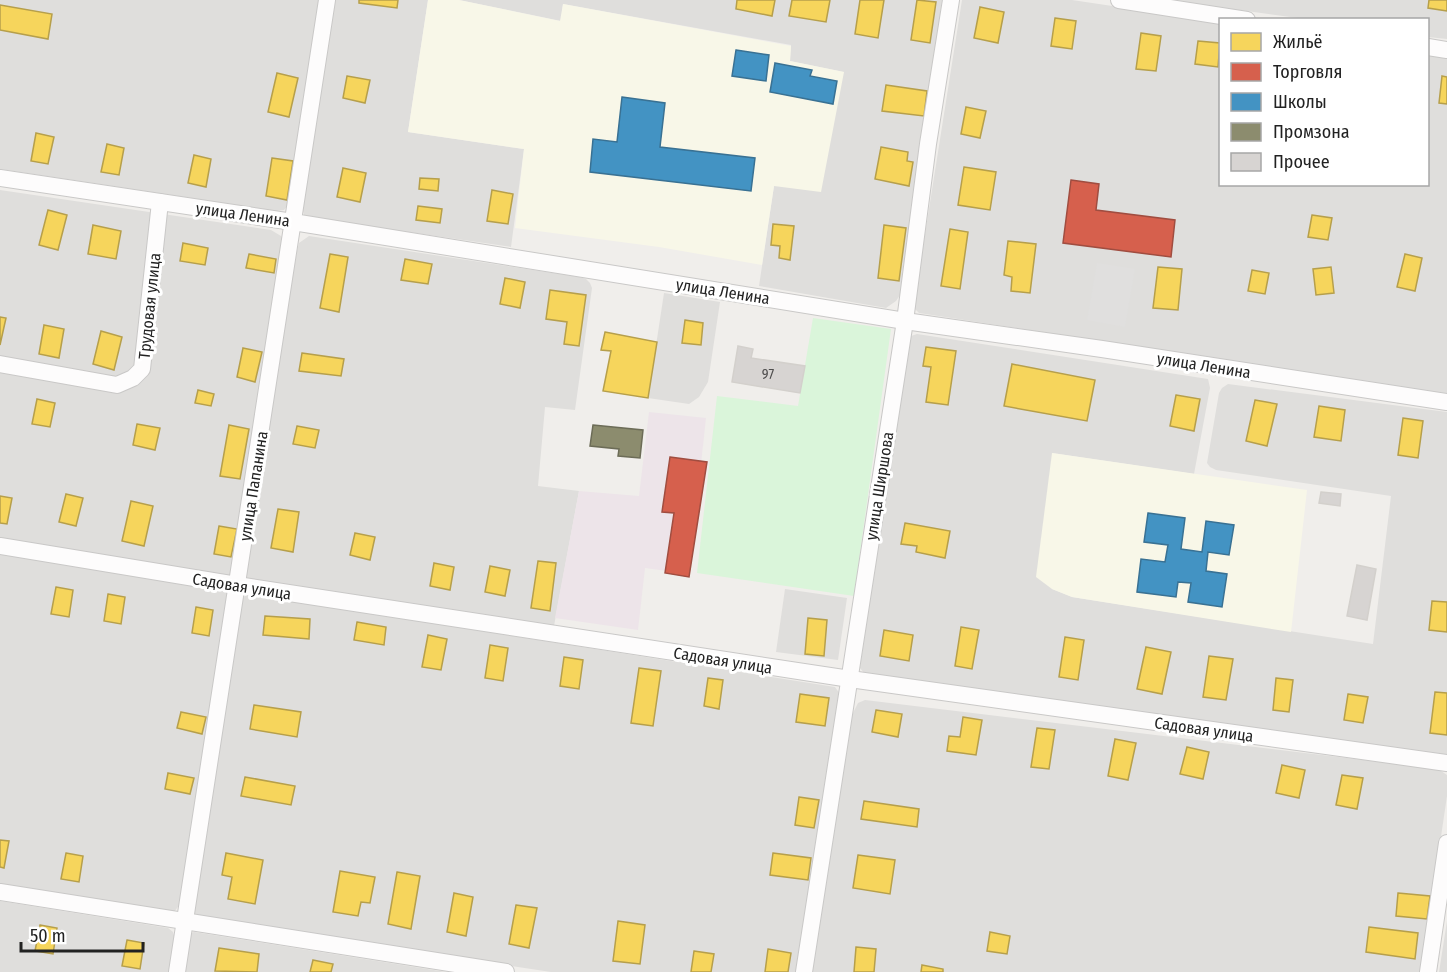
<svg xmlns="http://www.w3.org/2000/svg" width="1447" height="972" font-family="'Fira Sans Condensed',sans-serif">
<rect width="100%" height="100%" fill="#f0eeeb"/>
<g fill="#dfdedc">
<polygon points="0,0 320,0 290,203 284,210 277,211 0,169"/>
<polygon points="332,0 428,0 408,132 524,149 511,247 312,218 304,215 302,207"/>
<polygon points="459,0 942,0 902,292 896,301 886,308 759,286 774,186 844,72 790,61 791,45 563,4 561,21"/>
<polygon points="962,0 1072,0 1220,22 1220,184 1428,184 1428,53 1447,56 1447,394 919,313 915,309 914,304"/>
<polygon points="1167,0 1447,0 1447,39 1428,37 1428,20 1305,19"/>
<polygon points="0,190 271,230 281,236 284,243 233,578 0,545"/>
<polygon points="309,236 579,277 586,279 590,283 592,288 575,410 545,407 538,486 579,491 554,626 245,578 244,575 297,251 299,243"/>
<polygon points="664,293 720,302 708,382 699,397 689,404 648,398"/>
<polygon points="917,334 1208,379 1210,388 1194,474 1052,453 1052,589 1072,597 1373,644 1391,496 1216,470 1210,467 1207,463 1219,393 1222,388 1228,384 1447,412 1447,757 865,674 860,668 906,346 911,336"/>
<polygon points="0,554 224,589 229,593 181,903 174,912 0,885"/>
<polygon points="785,589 847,598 838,660 776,652"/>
<polygon points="248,594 835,687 840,694 797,972 551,972 202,920 195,915 192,910 242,598"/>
<polygon points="865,700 1438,769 1447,775 1447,796 1421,972 812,972 852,715 858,703"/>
<polygon points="0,901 168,928 173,932 175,939 170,972 0,972"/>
<polygon points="1447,921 1447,972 1439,972"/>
<polygon points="194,932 446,972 182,972 191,933"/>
</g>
<polygon fill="#ede4e9" points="649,412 706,418 689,574 645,568 638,630 555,618 579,491 639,496"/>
<g fill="#f8f7e8">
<polygon points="428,0 459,0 560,21 563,4 791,46 790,61 844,72 821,192 774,186 762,265 659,247 515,228 524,149 408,132"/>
<polygon points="1052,453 1307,490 1291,632 1072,597 1052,589 1036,577"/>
</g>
<polygon fill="#daf5da" points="813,318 891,329 854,596 697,573 717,396 798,406"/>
<polygon fill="#e0dfde" points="1097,263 1135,269 1125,327 1087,320"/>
<g fill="#f6d55c" stroke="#b69f4b" stroke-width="1.5">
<polygon points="359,0 398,0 397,8 359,3"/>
<polygon points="737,0 775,0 772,16 736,9"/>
<polygon points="792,0 830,0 826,22 789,16"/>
<polygon points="860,0 884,0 878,38 855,34"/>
<polygon points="917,0 936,2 930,43 911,40"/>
<polygon points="1429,0 1447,0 1447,11 1428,8"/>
<polygon points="0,5 52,14 48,39 0,30"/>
<polygon points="980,7 1004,12 998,43 974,38"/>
<polygon points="1055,18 1076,21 1072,49 1051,46"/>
<polygon points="1141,33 1161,36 1156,71 1136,69"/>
<polygon points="1198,41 1220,43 1218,67 1195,64"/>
<polygon points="277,73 298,78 289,117 268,112"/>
<polygon points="347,76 370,80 365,103 343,98"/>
<polygon points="1442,76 1447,77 1447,104 1439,103"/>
<polygon points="886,85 927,91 924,116 882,111"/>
<polygon points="966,107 986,111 980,138 961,134"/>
<polygon points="36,133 54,137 48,164 31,161"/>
<polygon points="107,144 124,148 119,175 101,172"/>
<polygon points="881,147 908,152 907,161 913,162 909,186 875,179"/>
<polygon points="194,155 211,159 206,187 188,183"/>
<polygon points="272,158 293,161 287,200 266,196"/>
<polygon points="964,167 996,172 990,210 958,205"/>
<polygon points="343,168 366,173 360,202 337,197"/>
<polygon points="420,178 439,179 438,191 419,189"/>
<polygon points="492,190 513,194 508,224 487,221"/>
<polygon points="418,206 442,209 440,223 416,220"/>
<polygon points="48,210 67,215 58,250 39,245"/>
<polygon points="1312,215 1332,218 1328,240 1308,237"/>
<polygon points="773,224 794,226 790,260 779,258 780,246 771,245"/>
<polygon points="93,225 121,231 116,259 88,254"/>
<polygon points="884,225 906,228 899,281 878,278"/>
<polygon points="950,229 968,232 960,289 941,286"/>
<polygon points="1008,241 1036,244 1030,293 1011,291 1012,277 1004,275"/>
<polygon points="183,243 208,248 205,265 180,261"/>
<polygon points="249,254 276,259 274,273 246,268"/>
<polygon points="330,254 348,257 339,312 320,308"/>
<polygon points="1405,254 1422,258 1415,291 1397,287"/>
<polygon points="405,259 432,264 428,284 401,280"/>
<polygon points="1158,267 1182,269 1178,310 1153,308"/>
<polygon points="1331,267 1334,293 1316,295 1313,269"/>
<polygon points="1252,270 1269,273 1265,294 1248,291"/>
<polygon points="505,278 525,282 520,308 500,304"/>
<polygon points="550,290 586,295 579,346 564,344 567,322 546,319"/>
<polygon points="0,317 6,318 0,345"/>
<polygon points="685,320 703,323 701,345 682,343"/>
<polygon points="44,325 64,329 59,358 39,354"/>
<polygon points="101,331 122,337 114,370 93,364"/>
<polygon points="605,332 657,342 648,398 603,391 611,351 601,350"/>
<polygon points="926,347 956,351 948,405 926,402 931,367 923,366"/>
<polygon points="243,348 262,352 255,382 237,377"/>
<polygon points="302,353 344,359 341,376 299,371"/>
<polygon points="1012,364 1095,380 1087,421 1004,406"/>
<polygon points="198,390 214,394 211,406 195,403"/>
<polygon points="1176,395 1200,399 1194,431 1170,426"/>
<polygon points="37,399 55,403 50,427 32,424"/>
<polygon points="1255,400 1277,404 1267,446 1246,441"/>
<polygon points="1319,406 1345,410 1341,441 1314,437"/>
<polygon points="1403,418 1423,421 1418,458 1398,455"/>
<polygon points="137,424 160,428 155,450 133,445"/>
<polygon points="229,425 249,429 240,479 220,476"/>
<polygon points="297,426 319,430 315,448 293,444"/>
<polygon points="66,494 83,498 76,526 59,522"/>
<polygon points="0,496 12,498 7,524 0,523"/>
<polygon points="131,501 153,506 144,546 122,541"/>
<polygon points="278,509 299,512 293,552 271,548"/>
<polygon points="905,523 950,531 945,558 916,552 917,546 901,544"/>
<polygon points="219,526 237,529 231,557 214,554"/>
<polygon points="355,533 375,537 370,560 350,555"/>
<polygon points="538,561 556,563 550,611 531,608"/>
<polygon points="434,563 454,567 450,590 430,586"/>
<polygon points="490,566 510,570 505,596 485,592"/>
<polygon points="56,587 73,590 69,617 51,614"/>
<polygon points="108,594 125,597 121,624 104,621"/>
<polygon points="1432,601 1447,602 1447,632 1429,630"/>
<polygon points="196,607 213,610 209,636 192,633"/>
<polygon points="265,616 310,619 309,639 263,635"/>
<polygon points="808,618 827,620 824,656 805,654"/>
<polygon points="357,622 386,627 384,645 354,640"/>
<polygon points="961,627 979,630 972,669 955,666"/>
<polygon points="884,630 913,635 909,661 880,656"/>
<polygon points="428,635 447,639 441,670 422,667"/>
<polygon points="1065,637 1084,640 1078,680 1059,677"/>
<polygon points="490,645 508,648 503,681 485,678"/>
<polygon points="1146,647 1171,652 1162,694 1137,689"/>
<polygon points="1209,656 1233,659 1226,700 1203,697"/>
<polygon points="564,657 583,660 579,689 560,686"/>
<polygon points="639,668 661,671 653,726 631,723"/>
<polygon points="708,678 723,680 719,709 704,706"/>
<polygon points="1276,678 1293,680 1289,712 1273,710"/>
<polygon points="1435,692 1447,693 1447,735 1430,733"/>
<polygon points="800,694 829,698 825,726 796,722"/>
<polygon points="1348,694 1368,697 1363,723 1344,720"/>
<polygon points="254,705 301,712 297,737 250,729"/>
<polygon points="876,710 902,714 898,737 872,732"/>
<polygon points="181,712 206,717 202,734 177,728"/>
<polygon points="963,717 982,720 976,755 947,751 949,736 960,737"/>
<polygon points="1037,728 1055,730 1049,769 1031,767"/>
<polygon points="1115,739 1136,743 1128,780 1108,776"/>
<polygon points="1187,747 1209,752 1203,779 1180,774"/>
<polygon points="1282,765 1305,770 1299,798 1276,793"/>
<polygon points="168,773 194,778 190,794 165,789"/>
<polygon points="1342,775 1363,778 1357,809 1336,805"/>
<polygon points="245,777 295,786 291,805 241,796"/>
<polygon points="799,797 819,800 814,828 795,825"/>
<polygon points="864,801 919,809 917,827 861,819"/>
<polygon points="0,840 9,841 4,868 0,867"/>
<polygon points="66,853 83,856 79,882 61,879"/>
<polygon points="226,853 263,860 255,904 228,899 232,877 222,875"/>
<polygon points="773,853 811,858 808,880 770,875"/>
<polygon points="858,855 895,860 890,894 853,888"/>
<polygon points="340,871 375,877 370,903 361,902 358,916 333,912"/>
<polygon points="397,872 420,876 411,929 388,924"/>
<polygon points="454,893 473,897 466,936 447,932"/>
<polygon points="1398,893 1430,896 1427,919 1396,916"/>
<polygon points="516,905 537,908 529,948 509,944"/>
<polygon points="618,921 645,925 640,964 613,961"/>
<polygon points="40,925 57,928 53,954 35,951"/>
<polygon points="1369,927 1418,933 1415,959 1366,952"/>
<polygon points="990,932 1010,936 1007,954 987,951"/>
<polygon points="127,940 144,943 140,969 122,966"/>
<polygon points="856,947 876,949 874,972 854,972"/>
<polygon points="219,948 259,954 257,972 215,971"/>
<polygon points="768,949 791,953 788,972 765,972"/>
<polygon points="694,951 714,954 711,972 691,972"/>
<polygon points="313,960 333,964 331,972 310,972"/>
<polygon points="922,965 943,969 943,972 921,972"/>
</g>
<g fill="#d6604d" stroke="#a04d40" stroke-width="1.5">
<polygon points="1071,180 1099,184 1096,210 1175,220 1171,257 1063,243"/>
<polygon points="670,457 707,462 689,577 665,573 674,513 662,512"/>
</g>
<g fill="#4393c3" stroke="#397193" stroke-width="1.5">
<polygon points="736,50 769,55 766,81 732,76"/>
<polygon points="775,63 812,70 810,76 837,81 833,104 770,92"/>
<polygon points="622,97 665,103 660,147 755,158 751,191 590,172 593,139 617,142"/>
<polygon points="1148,513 1185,518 1181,549 1202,552 1206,521 1234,525 1229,555 1208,552 1206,571 1227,574 1222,607 1188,602 1191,583 1178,582 1176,597 1137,592 1141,559 1165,562 1168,545 1144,542"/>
</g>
<polygon fill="#8c8c6e" stroke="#6c6c57" stroke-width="1.5" points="593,425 643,430 640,458 618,456 619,449 590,446"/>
<g fill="#d7d4d2" stroke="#d3d0cc" stroke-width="1.5">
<polygon points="738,346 753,349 751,358 805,366 800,393 732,382"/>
<polygon points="1321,492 1341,494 1340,506 1319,503"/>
<polygon points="1357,565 1376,569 1367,620 1347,616"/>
</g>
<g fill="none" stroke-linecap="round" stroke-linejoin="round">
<defs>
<g id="minor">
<polyline points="1119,0 1247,20"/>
<polyline points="1428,47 1447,50"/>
<polyline points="0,178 293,222 905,321 1102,349 1447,402"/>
<polyline points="0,364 117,385 133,378 142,369 160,202"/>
<polyline points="0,546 237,585 850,679 1447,763"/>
<polyline points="0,892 506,972"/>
<polyline points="177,972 327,0"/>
<polyline points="804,972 905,321 928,144 951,0"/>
<polyline points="1428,972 1447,843"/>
</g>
</defs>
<use href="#minor" stroke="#c9c8c7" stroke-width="18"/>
<use href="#minor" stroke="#fdfcfc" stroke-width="16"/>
</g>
<g text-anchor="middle" stroke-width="6" stroke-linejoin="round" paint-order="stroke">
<g font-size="14" fill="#4f4e4e">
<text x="768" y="379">97</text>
</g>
<g font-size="16" fill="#222" stroke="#fff">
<text transform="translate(243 214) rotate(8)" y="6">улица Ленина</text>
<text transform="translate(723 291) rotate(9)" y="6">улица Ленина</text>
<text transform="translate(149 306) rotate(-84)" y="6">Трудовая улица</text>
<text transform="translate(1204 365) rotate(9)" y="6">улица Ленина</text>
<text transform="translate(253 486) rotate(-81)" y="6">улица Папанина</text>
<text transform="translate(879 486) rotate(-81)" y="6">улица Ширшова</text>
<text transform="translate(242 586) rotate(9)" y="6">Садовая улица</text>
<text transform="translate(723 660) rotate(9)" y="6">Садовая улица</text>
<text transform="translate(1204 729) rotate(8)" y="6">Садовая улица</text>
</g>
</g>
<rect x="1219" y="18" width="210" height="168" fill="#ffffff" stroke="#a7a7a7" stroke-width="1.5"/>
<rect x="1231" y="33" width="30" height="18" fill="#f6d55c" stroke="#a7a7a7" stroke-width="1.5"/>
<text x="1273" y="48" font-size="18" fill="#222222">Жильё</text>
<rect x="1231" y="63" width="30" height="18" fill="#d6604d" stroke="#a7a7a7" stroke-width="1.5"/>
<text x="1273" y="78" font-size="18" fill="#222222">Торговля</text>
<rect x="1231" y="93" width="30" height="18" fill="#4393c3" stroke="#a7a7a7" stroke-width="1.5"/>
<text x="1273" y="108" font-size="18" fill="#222222">Школы</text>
<rect x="1231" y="123" width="30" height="18" fill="#8c8c6e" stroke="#a7a7a7" stroke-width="1.5"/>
<text x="1273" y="138" font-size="18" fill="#222222">Промзона</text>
<rect x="1231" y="153" width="30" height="18" fill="#d7d4d2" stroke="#a7a7a7" stroke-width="1.5"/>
<text x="1273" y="168" font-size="18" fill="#222222">Прочее</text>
<path d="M21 942v9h122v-9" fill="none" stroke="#222222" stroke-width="3"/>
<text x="30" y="942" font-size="18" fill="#222222" stroke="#ffffff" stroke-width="4.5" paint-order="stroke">50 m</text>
</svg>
